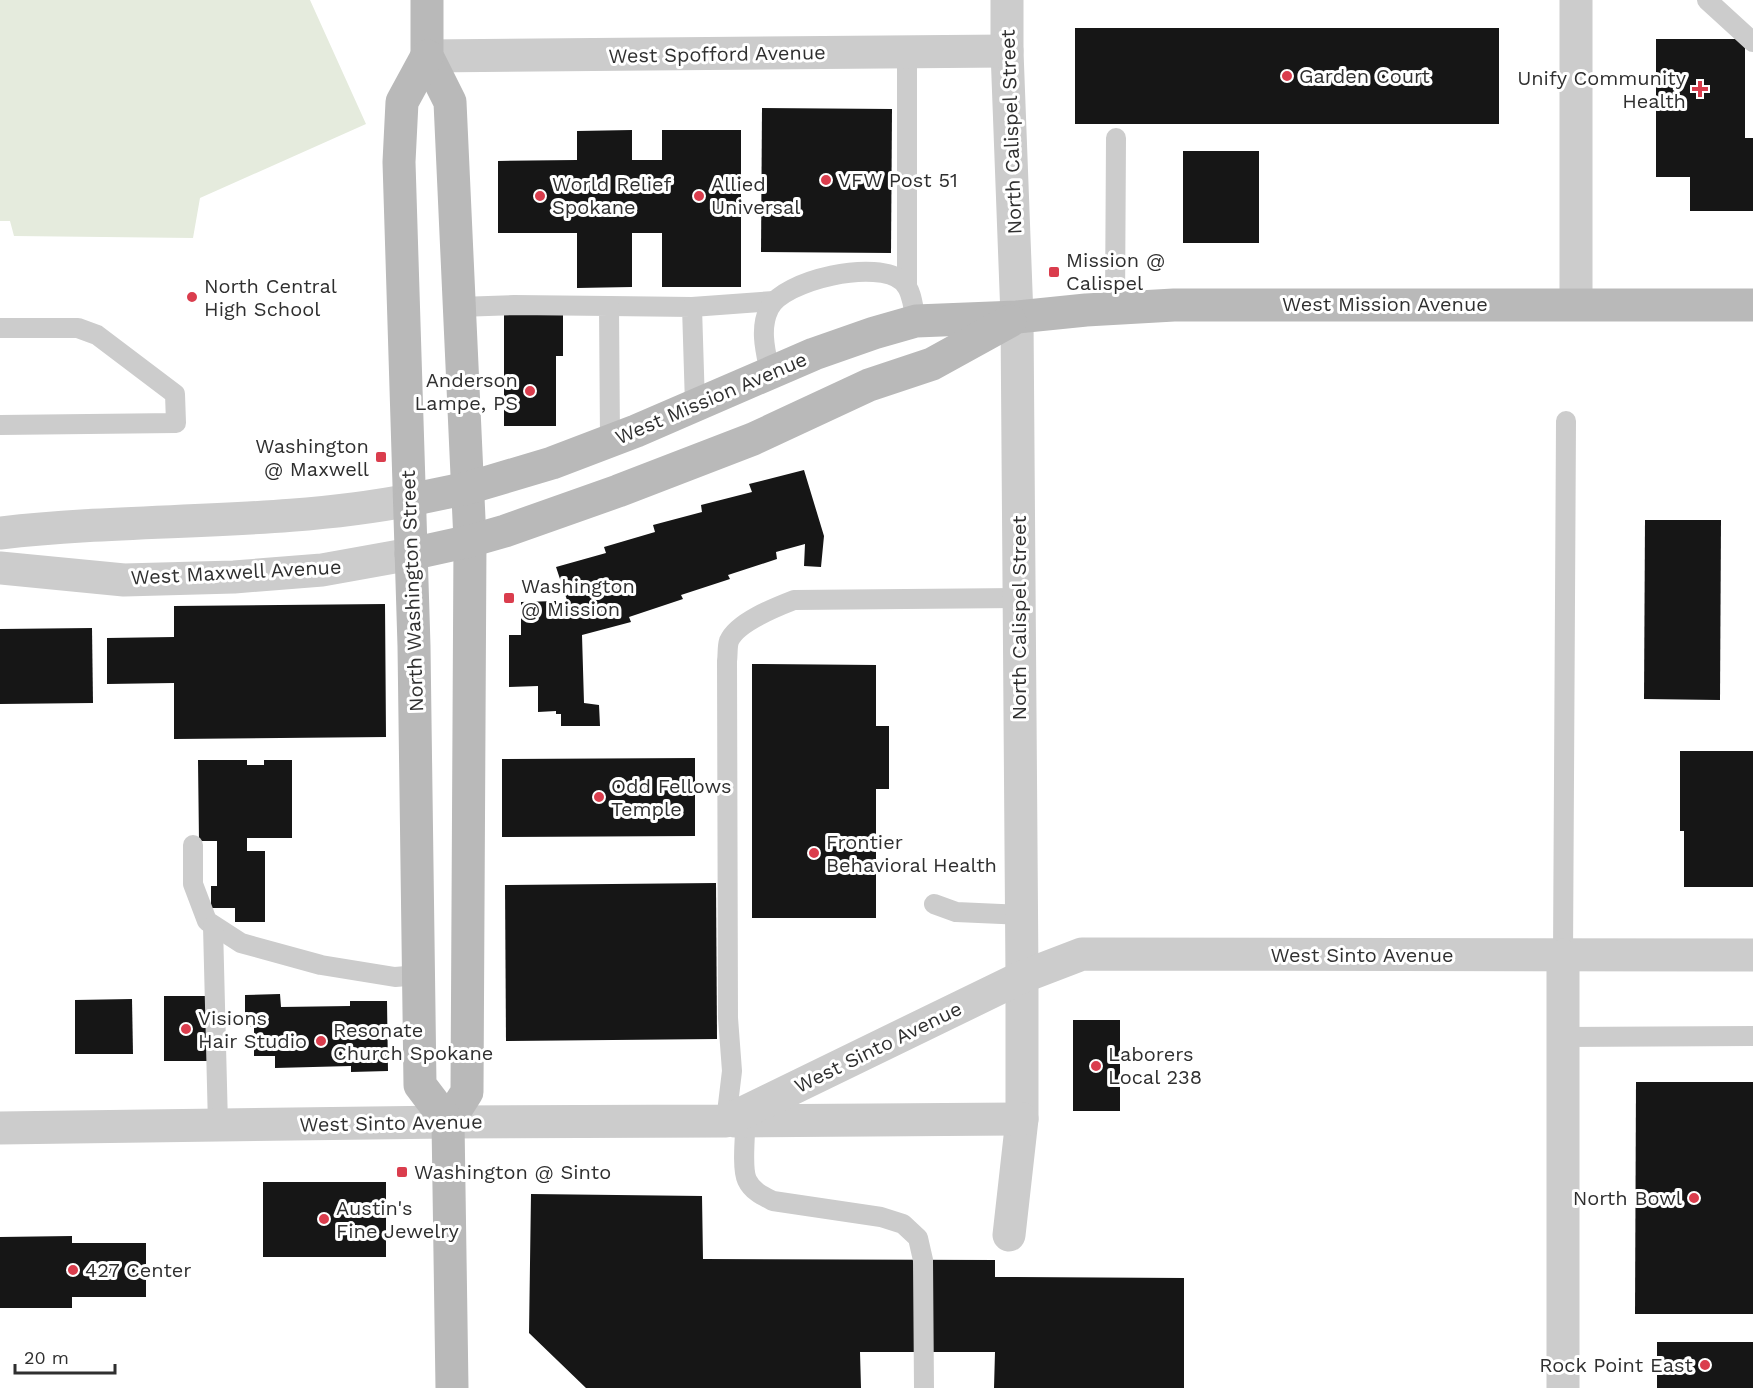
<svg xmlns="http://www.w3.org/2000/svg" width="1753" height="1388" font-family="'Work Sans',sans-serif">
<rect width="100%" height="100%" fill="#fff"/>
<polygon fill="#e5ebdd" points="0,0 310,0 366,124 200,198 193,238 14,236 10,221 0,221"/>
<g fill="#161616">
<rect x="1075" y="28" width="424" height="96"/>
<polygon points="1656,39 1745,39 1745,138 1753,138 1753,211 1690,211 1690,177 1656,177"/>
<polygon points="762,108 892,109 891,253 761,252"/>
<polygon points="632,130 632,160 662,160 662,130 741,130 741,287 662,287 662,233 632,233 632,287 577,288 577,233 498,233 498,161 577,160 577,131"/>
<rect x="1183" y="151" width="76" height="92"/>
<polygon points="504,312 563,312 563,356 556,356 556,426 504,426"/>
<polygon points="804,470 824,536 821,567 804,566 805,544 776,552 777,559 728,575 730,579 681,595 683,599 629,617 631,622 582,635 584,703 599,705 600,726 561,726 561,714 556,714 556,711 538,712 538,686 509,687 509,635 521,635 521,602 556,601 556,603 567,600 556,567 606,553 604,547 655,532 653,525 702,512 701,505 752,492 749,484"/>
<polygon points="1645,520 1721,520 1720,700 1644,699"/>
<polygon points="385,604 386,737 174,739 174,683 107,684 107,638 174,637 174,606"/>
<polygon points="92,628 93,703 0,704 0,629"/>
<polygon points="752,664 876,665 876,726 889,726 889,789 876,789 876,918 752,918"/>
<polygon points="1680,751 1753,751 1753,887 1684,887 1684,831 1680,831"/>
<polygon points="695,758 695,836 502,837 502,759"/>
<polygon points="198,760 247,760 247,765 264,765 264,760 292,760 292,838 247,838 247,851 265,851 265,922 235,922 235,908 211,908 211,886 217,886 217,841 199,841"/>
<polygon points="716,883 717,1039 506,1041 505,885"/>
<polygon points="280,994 281,1007 350,1006 350,1001 387,1001 388,1071 351,1072 351,1066 275,1068 275,1056 254,1056 254,1027 245,1027 245,995"/>
<rect x="164" y="996" width="43" height="65"/>
<polygon points="132,999 133,1054 75,1054 75,1000"/>
<rect x="1073" y="1020" width="47" height="91"/>
<polygon points="1636,1082 1753,1082 1753,1314 1635,1314"/>
<rect x="263" y="1182" width="123" height="75"/>
<polygon points="531,1194 702,1196 703,1259 995,1260 995,1277 1184,1278 1184,1388 994,1388 995,1352 860,1352 861,1388 586,1388 529,1333"/>
<polygon points="72,1236 72,1243 146,1243 146,1297 72,1297 72,1308 0,1308 0,1237"/>
<rect x="1657" y="1342" width="96" height="46"/>
</g>
<g fill="none" stroke-linecap="round" stroke-linejoin="round">
<g stroke="#ccc" stroke-width="20">
<polyline points="1707,0 1753,42"/>
<polyline points="907,52 907,287"/>
<polyline points="609,306 692,307 695,405"/>
<polyline points="459,307 514,305 609,306 610,440"/>
<polyline points="692,307 774,301"/>
<polyline points="1115,308 1116,138"/>
<polyline points="0,328 78,328 97,335 175,394 176,423 0,425"/>
<path d="M770,373C766,353 759,329 769,309C782,280 879,258 903,282C913,291 913,309 916,321"/>
<polyline points="193,845 193,884 207,921 241,943 321,965 395,977 419,975"/>
<polyline points="934,904 956,912 1022,915"/>
<polyline points="213,926 218,1125"/>
<polyline points="1563,956 1566,421"/>
<polyline points="1563,1037 1753,1036"/>
<path d="M746,1112C746,1129 741,1167 747,1180C752,1191 763,1196 773,1201L881,1217L903,1224L918,1238L923,1260L924,1388"/>
<path d="M726,1121L732,1071L728,1018L727,661C728,655 727,647 729,641C737,622 776,607 794,600L1019,598"/>
</g>
<g stroke="#ccc" stroke-width="33">
<polyline points="1007,0 1007,51 1017,317 1022,977 1022,1119 1009,1235"/>
<polyline points="1576,0 1576,304"/>
<polyline points="427,56 1007,51"/>
<polyline points="735,1121 1022,1119"/>
<polyline points="0,1128 448,1122 726,1121 1022,977 1082,954 1753,955"/>
<polyline points="1563,1388 1563,956"/>
</g>
<g stroke="#ccc" stroke-width="33">
<path d="M0,533C136,517 275,526 410,500"/>
<polyline points="0,568 124,580 234,577 322,570 411,554"/>
</g>
<g stroke="#b9b9b9" stroke-width="33">
<polyline points="427,0 427,56 450,102 470,541 467,1092 448,1122 452,1388"/>
<polyline points="427,56 402,102 399,162 414,646 420,1085 448,1122"/>
<polyline points="410,500 468,488 552,463 636,431 814,354 874,333 916,321 1017,317 1086,310 1174,305 1753,305"/>
<polyline points="411,554 470,541 505,531 618,491 753,439 869,385 932,364 1010,321"/>
</g>
</g>
<g fill="#da3d4d" stroke="#fff" stroke-width="2">
<circle cx="1287" cy="76" r="6"/>
<path d="M1697 80h6v6h6v6h-6v6h-6v-6h-6v-6h6z"/>
<circle cx="826" cy="180" r="6"/>
<circle cx="540" cy="196" r="6"/>
<circle cx="699" cy="196" r="6"/>
<rect x="1048" y="266" width="12" height="12" rx="3"/>
<circle cx="192" cy="297" r="6"/>
<circle cx="530" cy="391" r="6"/>
<rect x="375" y="451" width="12" height="12" rx="3"/>
<rect x="503" y="592" width="12" height="12" rx="3"/>
<circle cx="599" cy="797" r="6"/>
<circle cx="814" cy="853" r="6"/>
<circle cx="186" cy="1029" r="6"/>
<circle cx="321" cy="1041" r="6"/>
<circle cx="1096" cy="1066" r="6"/>
<rect x="396" y="1166" width="12" height="12" rx="3"/>
<circle cx="1694" cy="1198" r="6"/>
<circle cx="324" cy="1219" r="6"/>
<circle cx="73" cy="1270" r="6"/>
<circle cx="1705" cy="1365" r="6"/>
</g>
<g text-anchor="middle" stroke-width="6" stroke-linejoin="round" paint-order="stroke">
<g font-size="20" fill="#2f2f2f" stroke="#fff">
<text transform="translate(717 54) rotate(-1)" y="7">West Spofford Avenue</text>
<text transform="translate(1011 132) rotate(-92)" y="7">North Calispel Street</text>
<text x="1385" y="311">West Mission Avenue</text>
<text transform="translate(711 398) rotate(-23)" y="7">West Mission Avenue</text>
<text transform="translate(236 572) rotate(-3)" y="7">West Maxwell Avenue</text>
<text transform="translate(412 591) rotate(-92)" y="7">North Washington Street</text>
<text transform="translate(1019 618) rotate(-90)" y="7">North Calispel Street</text>
<text x="1362" y="962">West Sinto Avenue</text>
<text transform="translate(878 1047) rotate(-26)" y="7">West Sinto Avenue</text>
<text transform="translate(391 1123) rotate(-1)" y="7">West Sinto Avenue</text>
</g>
<g font-size="20" fill="#2f2f2f" stroke="#fff" text-anchor="start">
<text x="1299" y="83">Garden Court</text>
<text x="1686" y="85" text-anchor="end">Unify Community<tspan x="1686" dy="23">Health</tspan></text>
<text x="838" y="187">VFW Post 51</text>
<text x="552" y="191">World Relief<tspan x="552" dy="23">Spokane</tspan></text>
<text x="711" y="191">Allied<tspan x="711" dy="23">Universal</tspan></text>
<text x="1066" y="267">Mission @<tspan x="1066" dy="23">Calispel</tspan></text>
<text x="204" y="293">North Central<tspan x="204" dy="23">High School</tspan></text>
<text x="518" y="387" text-anchor="end">Anderson<tspan x="518" dy="23">Lampe, PS</tspan></text>
<text x="369" y="453" text-anchor="end">Washington<tspan x="369" dy="23">@ Maxwell</tspan></text>
<text x="521" y="593">Washington<tspan x="521" dy="23">@ Mission</tspan></text>
<text x="611" y="793">Odd Fellows<tspan x="611" dy="23">Temple</tspan></text>
<text x="826" y="849">Frontier<tspan x="826" dy="23">Behavioral Health</tspan></text>
<text x="198" y="1025">Visions<tspan x="198" dy="23">Hair Studio</tspan></text>
<text x="333" y="1037">Resonate<tspan x="333" dy="23">Church Spokane</tspan></text>
<text x="1108" y="1061">Laborers<tspan x="1108" dy="23">Local 238</tspan></text>
<text x="414" y="1179">Washington @ Sinto</text>
<text x="1682" y="1205" text-anchor="end">North Bowl</text>
<text x="336" y="1215">Austin's<tspan x="336" dy="23">Fine Jewelry</tspan></text>
<text x="85" y="1277">427 Center</text>
<text x="1693" y="1372" text-anchor="end">Rock Point East</text>
</g>
</g>
<path d="M15 1364v9h100v-9" fill="none" stroke="#2f2f2f" stroke-width="3"/>
<text x="24" y="1364" font-size="18" fill="#2f2f2f" stroke="#ffffff" stroke-width="4.5" paint-order="stroke">20 m</text>
</svg>
